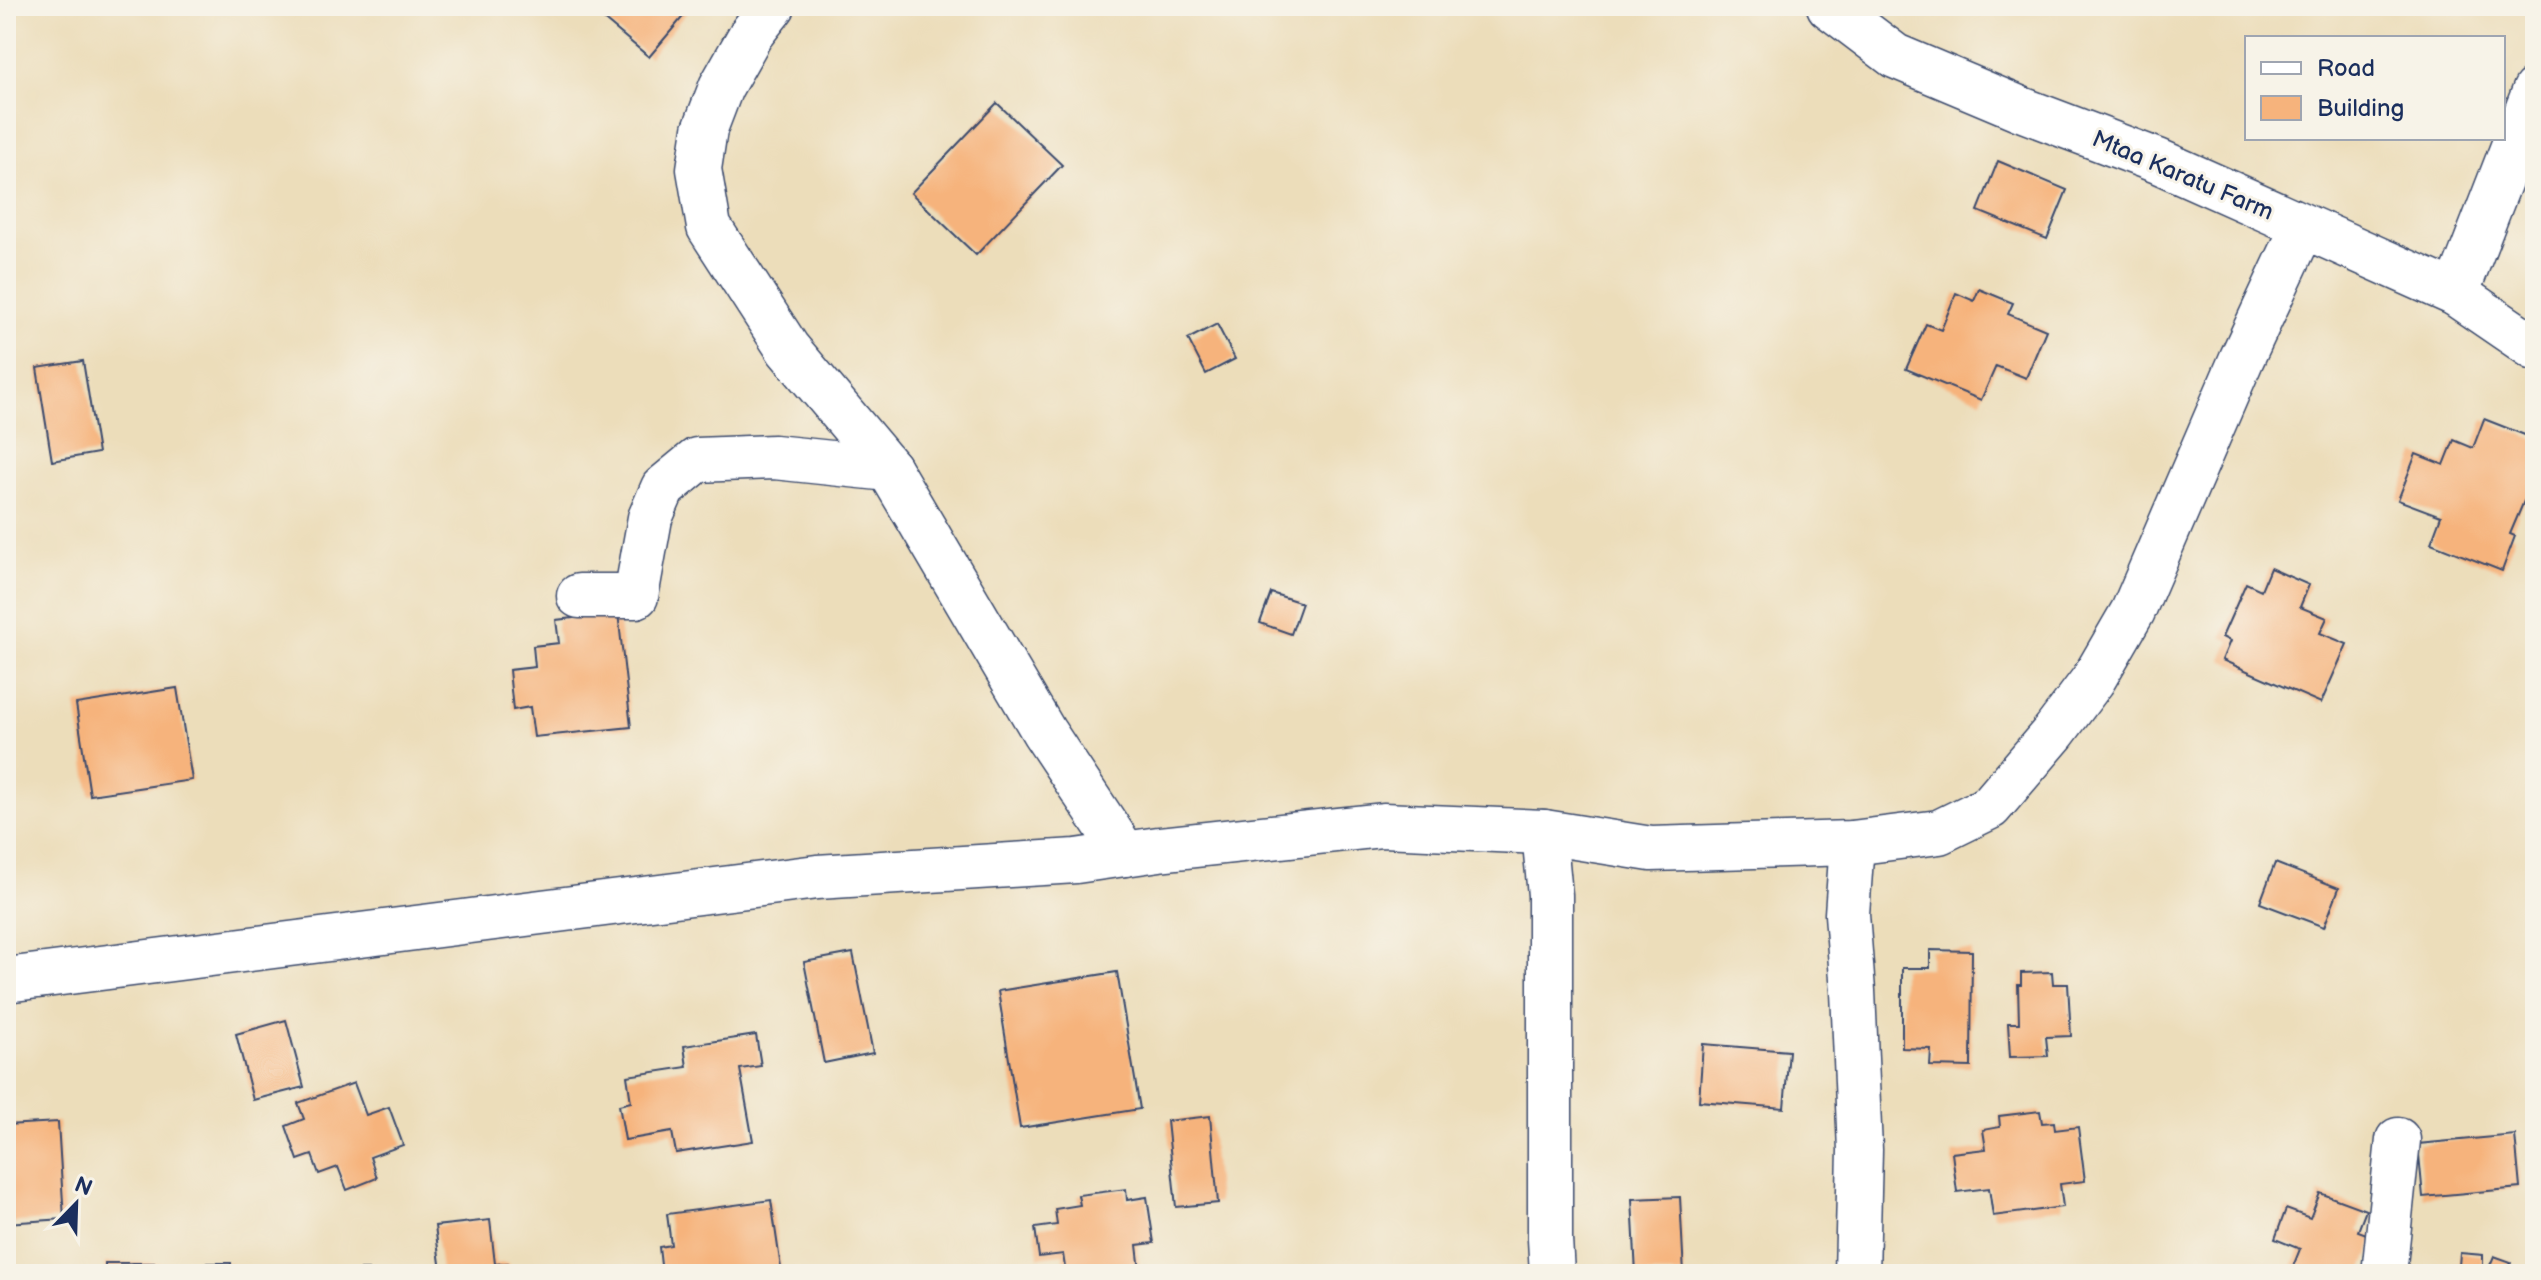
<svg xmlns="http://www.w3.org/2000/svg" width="2541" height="1280" font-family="'Balsamiq Sans',sans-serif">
<rect width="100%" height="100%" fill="#f7f3e8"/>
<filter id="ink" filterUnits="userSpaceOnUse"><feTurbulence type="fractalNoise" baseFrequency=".0125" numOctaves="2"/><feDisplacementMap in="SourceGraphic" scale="16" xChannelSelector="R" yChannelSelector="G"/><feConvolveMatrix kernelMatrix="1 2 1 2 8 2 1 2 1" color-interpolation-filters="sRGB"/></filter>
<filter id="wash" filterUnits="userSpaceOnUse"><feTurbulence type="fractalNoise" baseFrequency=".006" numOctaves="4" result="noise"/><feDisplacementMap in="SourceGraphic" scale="32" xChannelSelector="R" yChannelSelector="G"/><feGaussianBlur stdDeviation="1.8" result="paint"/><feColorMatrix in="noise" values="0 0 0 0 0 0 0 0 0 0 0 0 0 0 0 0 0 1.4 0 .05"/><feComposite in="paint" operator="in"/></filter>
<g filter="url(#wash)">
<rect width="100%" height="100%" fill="#ecddba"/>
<g id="blocks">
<g fill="#f6b37c">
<polygon points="588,6 692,6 649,57"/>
<polygon points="997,103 1062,165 976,255 911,193"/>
<polygon points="1998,161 2067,190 2047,239 1978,211"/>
<polygon points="1979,289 2013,303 2008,314 2046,330 2026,378 1996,366 1981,400 1906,369 1926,324 1941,330 1956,293 1974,301"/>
<polygon points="1217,324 1235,359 1206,374 1188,339"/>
<polygon points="83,361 98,453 52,461 37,368"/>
<polygon points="2484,419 2535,439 2535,505 2524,501 2510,534 2515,536 2502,571 2431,543 2441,516 2398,500 2416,454 2444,465 2454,440 2473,448"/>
<polygon points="2270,568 2309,585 2300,607 2327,618 2320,633 2347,644 2321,703 2222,660 2230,641 2222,637 2246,583 2261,590"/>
<polygon points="1271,593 1302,603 1291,634 1260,623"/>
<polygon points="618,613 631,727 534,737 530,707 513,710 509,670 535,667 533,646 559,643 556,620"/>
<polygon points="177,688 192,780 90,795 76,704"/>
<polygon points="2275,863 2339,888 2324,927 2260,903"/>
<polygon points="1930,950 1972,951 1971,1067 1930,1066 1931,1049 1902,1048 1902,968 1930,968"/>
<polygon points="853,953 873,1053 824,1063 804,962"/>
<polygon points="1117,972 1140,1109 1020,1128 998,991"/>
<polygon points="2052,972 2053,984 2068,984 2071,1036 2046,1037 2048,1056 2010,1057 2008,1023 2019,1023 2018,985 2021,985 2021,973"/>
<polygon points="286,1020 304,1087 253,1100 236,1034"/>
<polygon points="756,1035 761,1066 740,1069 753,1141 676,1153 672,1132 625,1140 619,1105 631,1102 627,1076 687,1067 684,1046"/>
<polygon points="1703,1044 1789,1051 1784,1108 1699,1101"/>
<polygon points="354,1083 366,1115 389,1107 403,1145 370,1157 377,1178 347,1190 338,1167 319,1174 312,1155 298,1160 286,1126 304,1119 298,1103"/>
<polygon points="2040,1111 2042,1123 2054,1122 2055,1130 2078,1127 2085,1181 2060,1184 2063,1207 1993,1216 1989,1188 1957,1192 1952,1153 1986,1149 1983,1130 2000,1127 1999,1116"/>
<polygon points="1210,1116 1218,1203 1176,1207 1167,1121"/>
<polygon points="58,1122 64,1219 6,1223 6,1125"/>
<polygon points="2515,1135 2520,1188 2423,1197 2418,1144"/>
<polygon points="1126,1189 1127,1200 1147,1197 1154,1243 1137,1245 1140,1271 1118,1274 1066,1274 1063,1254 1039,1257 1035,1228 1057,1225 1055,1209 1080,1205 1078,1195"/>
<polygon points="2320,1193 2366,1210 2358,1231 2375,1237 2361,1274 2290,1274 2300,1249 2275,1239 2286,1209 2310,1218"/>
<polygon points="1680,1197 1684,1274 1636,1274 1632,1199"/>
<polygon points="771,1200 781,1268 757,1271 758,1274 662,1274 659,1247 671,1245 667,1214"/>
<polygon points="490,1220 495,1264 508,1263 509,1274 428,1274 427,1272 441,1271 435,1226"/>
<polygon points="2460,1253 2483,1255 2483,1268 2459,1266"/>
<polygon points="2494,1256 2511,1262 2506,1274 2488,1270"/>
<rect x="105" y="1263" width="126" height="11"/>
<rect x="282" y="1270" width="86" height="4"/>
</g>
</g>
</g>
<g filter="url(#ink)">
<use href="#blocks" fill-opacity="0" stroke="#3a496c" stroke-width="2"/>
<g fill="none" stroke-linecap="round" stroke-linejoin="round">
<defs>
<g id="minor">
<polyline points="773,6 751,34 721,87 705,129 699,169 709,227 788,349 889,469 1044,732 1125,854"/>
<polyline points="1829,6 1895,56 2021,109 2158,161 2456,294 2535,348"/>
<polyline points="2456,294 2535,90"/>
<polyline points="579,596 636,596 650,518 663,488 697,460 774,457 889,469"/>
<polyline points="1544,832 1550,895 1550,1239 1552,1274"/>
<polyline points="1852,843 1847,914 1853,991 1860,1150 1857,1274"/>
<polyline points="6,980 817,877 1076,861 1159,849 1383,825 1544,832 1651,849 1852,843 1939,832 1990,807 2054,732 2093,680 2133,611 2242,358 2303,227"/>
<polyline points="2384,1274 2398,1140"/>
</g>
</defs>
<use href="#minor" stroke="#3a496c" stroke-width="47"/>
<use href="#minor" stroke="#fff" stroke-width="44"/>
</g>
</g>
<g text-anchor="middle" stroke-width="6" stroke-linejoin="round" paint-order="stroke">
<g font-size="24" fill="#1b2f5e" stroke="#f7f3e8">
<text transform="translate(2183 175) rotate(23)" y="8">Mtaa Karatu Farm</text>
</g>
</g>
<rect width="2541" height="1280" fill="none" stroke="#f7f3e8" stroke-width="32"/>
<rect x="2245" y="36" width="260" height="104" fill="#f7f3e8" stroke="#9fa5b1" stroke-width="2"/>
<rect x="2261" y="62" width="40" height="12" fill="#ffffff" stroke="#9fa5b1" stroke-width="2"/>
<text x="2317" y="76" font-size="24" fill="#1b2f5e">Road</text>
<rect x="2261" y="96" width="40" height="24" fill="#f6b37c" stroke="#9fa5b1" stroke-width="2"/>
<text x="2317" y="116" font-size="24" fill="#1b2f5e">Building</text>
<g transform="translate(76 1204) rotate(23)" stroke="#f7f3e8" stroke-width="6" paint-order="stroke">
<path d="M0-6L14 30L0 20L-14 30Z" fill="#1b2f5e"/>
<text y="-12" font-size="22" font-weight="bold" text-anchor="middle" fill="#1b2f5e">N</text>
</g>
</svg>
